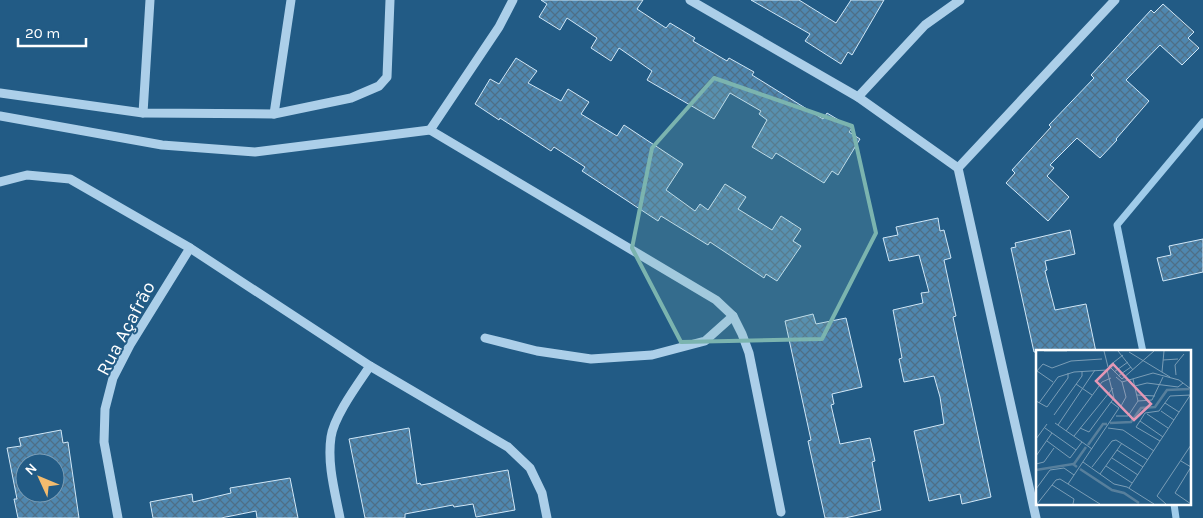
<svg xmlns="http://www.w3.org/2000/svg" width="1203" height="518" font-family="Karla,sans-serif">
<defs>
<pattern id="building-cross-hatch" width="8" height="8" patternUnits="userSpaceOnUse" patternTransform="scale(1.25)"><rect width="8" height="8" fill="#4f87af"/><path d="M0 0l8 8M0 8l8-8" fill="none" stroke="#4e6f87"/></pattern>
</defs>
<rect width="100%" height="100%" fill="#225b85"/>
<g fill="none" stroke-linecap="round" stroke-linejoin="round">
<g stroke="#a0ccea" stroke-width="7">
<polyline points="1143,352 1117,225 1203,122"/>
<polyline points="1174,504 1176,518"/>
</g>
</g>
<g fill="url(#building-cross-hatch)" stroke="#d0e7f7" fill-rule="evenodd">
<polygon points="541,0 643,0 637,9 666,28 670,23 695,38 693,41 727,61 729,58 754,72 752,75 823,119 827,113 852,128 849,132 860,139 838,175 832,171 824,183 776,153 772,159 752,147 767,120 759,114 761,111 730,93 714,119 647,80 652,71 619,48 611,61 591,48 597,38 567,18 560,30 539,17 547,4"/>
<polygon points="751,0 799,0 836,23 851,0 884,0 852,55 848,52 841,64 805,41 810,34"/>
<polygon points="1163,4 1194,32 1188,38 1199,48 1182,65 1160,45 1126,80 1149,101 1116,139 1117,140 1100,158 1077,138 1050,165 1054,168 1047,176 1069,197 1048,221 1006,183 1015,173 1012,170 1051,127 1049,125 1094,78 1091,75 1151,10 1154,13"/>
<polygon points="516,58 537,71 528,83 561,101 568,89 589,102 581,114 617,136 624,125 683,164 666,190 695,211 700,204 708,210 725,184 746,197 738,209 772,230 781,216 801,229 793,241 801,246 777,281 766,274 764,278 710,242 708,245 661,216 658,221 582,171 585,167 554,147 551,151 500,118 499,120 475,104 490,79 499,84"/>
<polygon points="938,218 940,231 944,230 951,258 944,260 956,316 953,317 991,497 962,504 960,494 929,501 914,431 944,424 940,397 934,376 904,382 899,359 902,358 893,310 923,303 921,293 929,292 919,255 889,261 883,238 898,235 896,227"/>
<polygon points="1070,230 1075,254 1045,261 1047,270 1045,271 1055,310 1086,304 1096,352 1034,352 1011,248 1016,247 1015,243"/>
<polygon points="1203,239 1203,272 1163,281 1157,258 1171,255 1169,246"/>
<polygon points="813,314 816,324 846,318 862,387 832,394 834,404 831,405 840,444 870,438 875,461 872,462 881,510 845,518 825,518 808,441 811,440 785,321"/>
<polygon points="409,428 417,484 420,483 421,485 508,470 515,510 476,517 473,504 454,507 453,505 405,514 405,518 365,518 349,439"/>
<path d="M61,430L63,443L68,442L79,518H18L14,499H17L7,448L21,446L19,438ZM25,463H55V493H25Z"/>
<polygon points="290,478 298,518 257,518 256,511 221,518 153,518 150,502 192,494 193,502 231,493 230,488"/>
</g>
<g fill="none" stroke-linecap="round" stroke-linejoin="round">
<g stroke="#accfe9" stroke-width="9">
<polyline points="690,0 858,97 958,168 1036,518"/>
<polyline points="0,93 143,113 274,114 351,98 379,86 387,77 390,0"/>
<polyline points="858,97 925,25 960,0"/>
<polyline points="143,113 150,0"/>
<polyline points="274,114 291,0"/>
<polyline points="0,116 162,145 255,152 430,130 716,300 733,316 742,334 749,353 781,512"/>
<polyline points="430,130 499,27 513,0"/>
<polyline points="958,168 1115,0"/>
<polyline points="0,182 27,175 70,179 190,248 370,366 508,447 530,468 542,493 547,518"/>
<polyline points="485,338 537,351 591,359 652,355 705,341 733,316"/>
<polyline points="118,518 104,442 105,409 113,378 130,345 190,248"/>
<path d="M340,518C335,492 327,464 331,437C334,416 358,384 370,366"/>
</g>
</g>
<path fill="#7bb4af" fill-opacity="0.2" stroke="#7bb4af" stroke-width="4" stroke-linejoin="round" d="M714,78L852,126L876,233L822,339L681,342L632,248L652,148Z"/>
<g text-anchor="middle" stroke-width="4" stroke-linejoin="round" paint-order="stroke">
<g font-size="19" fill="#fff" stroke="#225b85">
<text transform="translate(125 328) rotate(-62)" y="7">Rua Açafrão</text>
</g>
</g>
<g transform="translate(1036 350)">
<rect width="155" height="155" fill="#225b85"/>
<path fill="none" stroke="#577f9c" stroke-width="2.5" d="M74,73L95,72L105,58L119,57L131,40L153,39M52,95L67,74H71M38,114L50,97M44,119L76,140L88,143L103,153M0,120L37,114L41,117"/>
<path fill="none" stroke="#7a9db6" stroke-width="1" d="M8,1H31M68,1L72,17M82,1L97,20M93,2L134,27M87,5L73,16L86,29L118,1M127,10L142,9M1,21L17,32M0,22L7,14L16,18L35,11L66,9M78,22L92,12M126,22L128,1M140,25L139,15L148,4M82,26L95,17M80,27L86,32L90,47L85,56M86,32L117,23L143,30L155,39M40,34L56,45M99,36L111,33L142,37L147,33M101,45L119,46M0,51L11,57L32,28V23M102,51L116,50L127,27M3,53L22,27L38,22L71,20L78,48L53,82L44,78M129,53L143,62M125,61L138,70M111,64L132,78M18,65L46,26V21M80,66H92L102,51L97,29M104,71L127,87M19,73L56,99M22,75L59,20M9,78L40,100M72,78L87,80L118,101M30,81L66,32L75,28M38,86L77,38M0,89L11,74M11,91L34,108L46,92M124,91L100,77L104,71L109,63L123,61L134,46L155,45M81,100L107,117M0,106L16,83M76,108L102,125M145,111L155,117L139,143L155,154M47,112L78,134L91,137L118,154M0,114L8,112L18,98M70,116L96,133M56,117L76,91L80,90L112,110M64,124L86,93M32,134L83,58L75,52M16,135L38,149L37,154M93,138L155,44M0,139L14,120L28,118L38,125M1,154L20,130L24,129L64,154M130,154L121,146L155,95"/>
<path fill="#e497b5" fill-opacity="0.15" stroke="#e497b5" stroke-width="2.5" d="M77,14L115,54L98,70L60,31Z"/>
<rect width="155" height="155" fill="none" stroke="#fff" stroke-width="2.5"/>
</g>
<g transform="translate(40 478) rotate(314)"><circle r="24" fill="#225b85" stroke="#7a9db6"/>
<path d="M0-4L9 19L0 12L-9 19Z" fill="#f4bc6e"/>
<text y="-8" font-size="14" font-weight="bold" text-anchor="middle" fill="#ffffff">N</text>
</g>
<path d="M18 38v8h68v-8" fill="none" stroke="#ffffff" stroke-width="2.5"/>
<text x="25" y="38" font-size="15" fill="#ffffff" stroke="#225b85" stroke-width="4" paint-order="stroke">20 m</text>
</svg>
